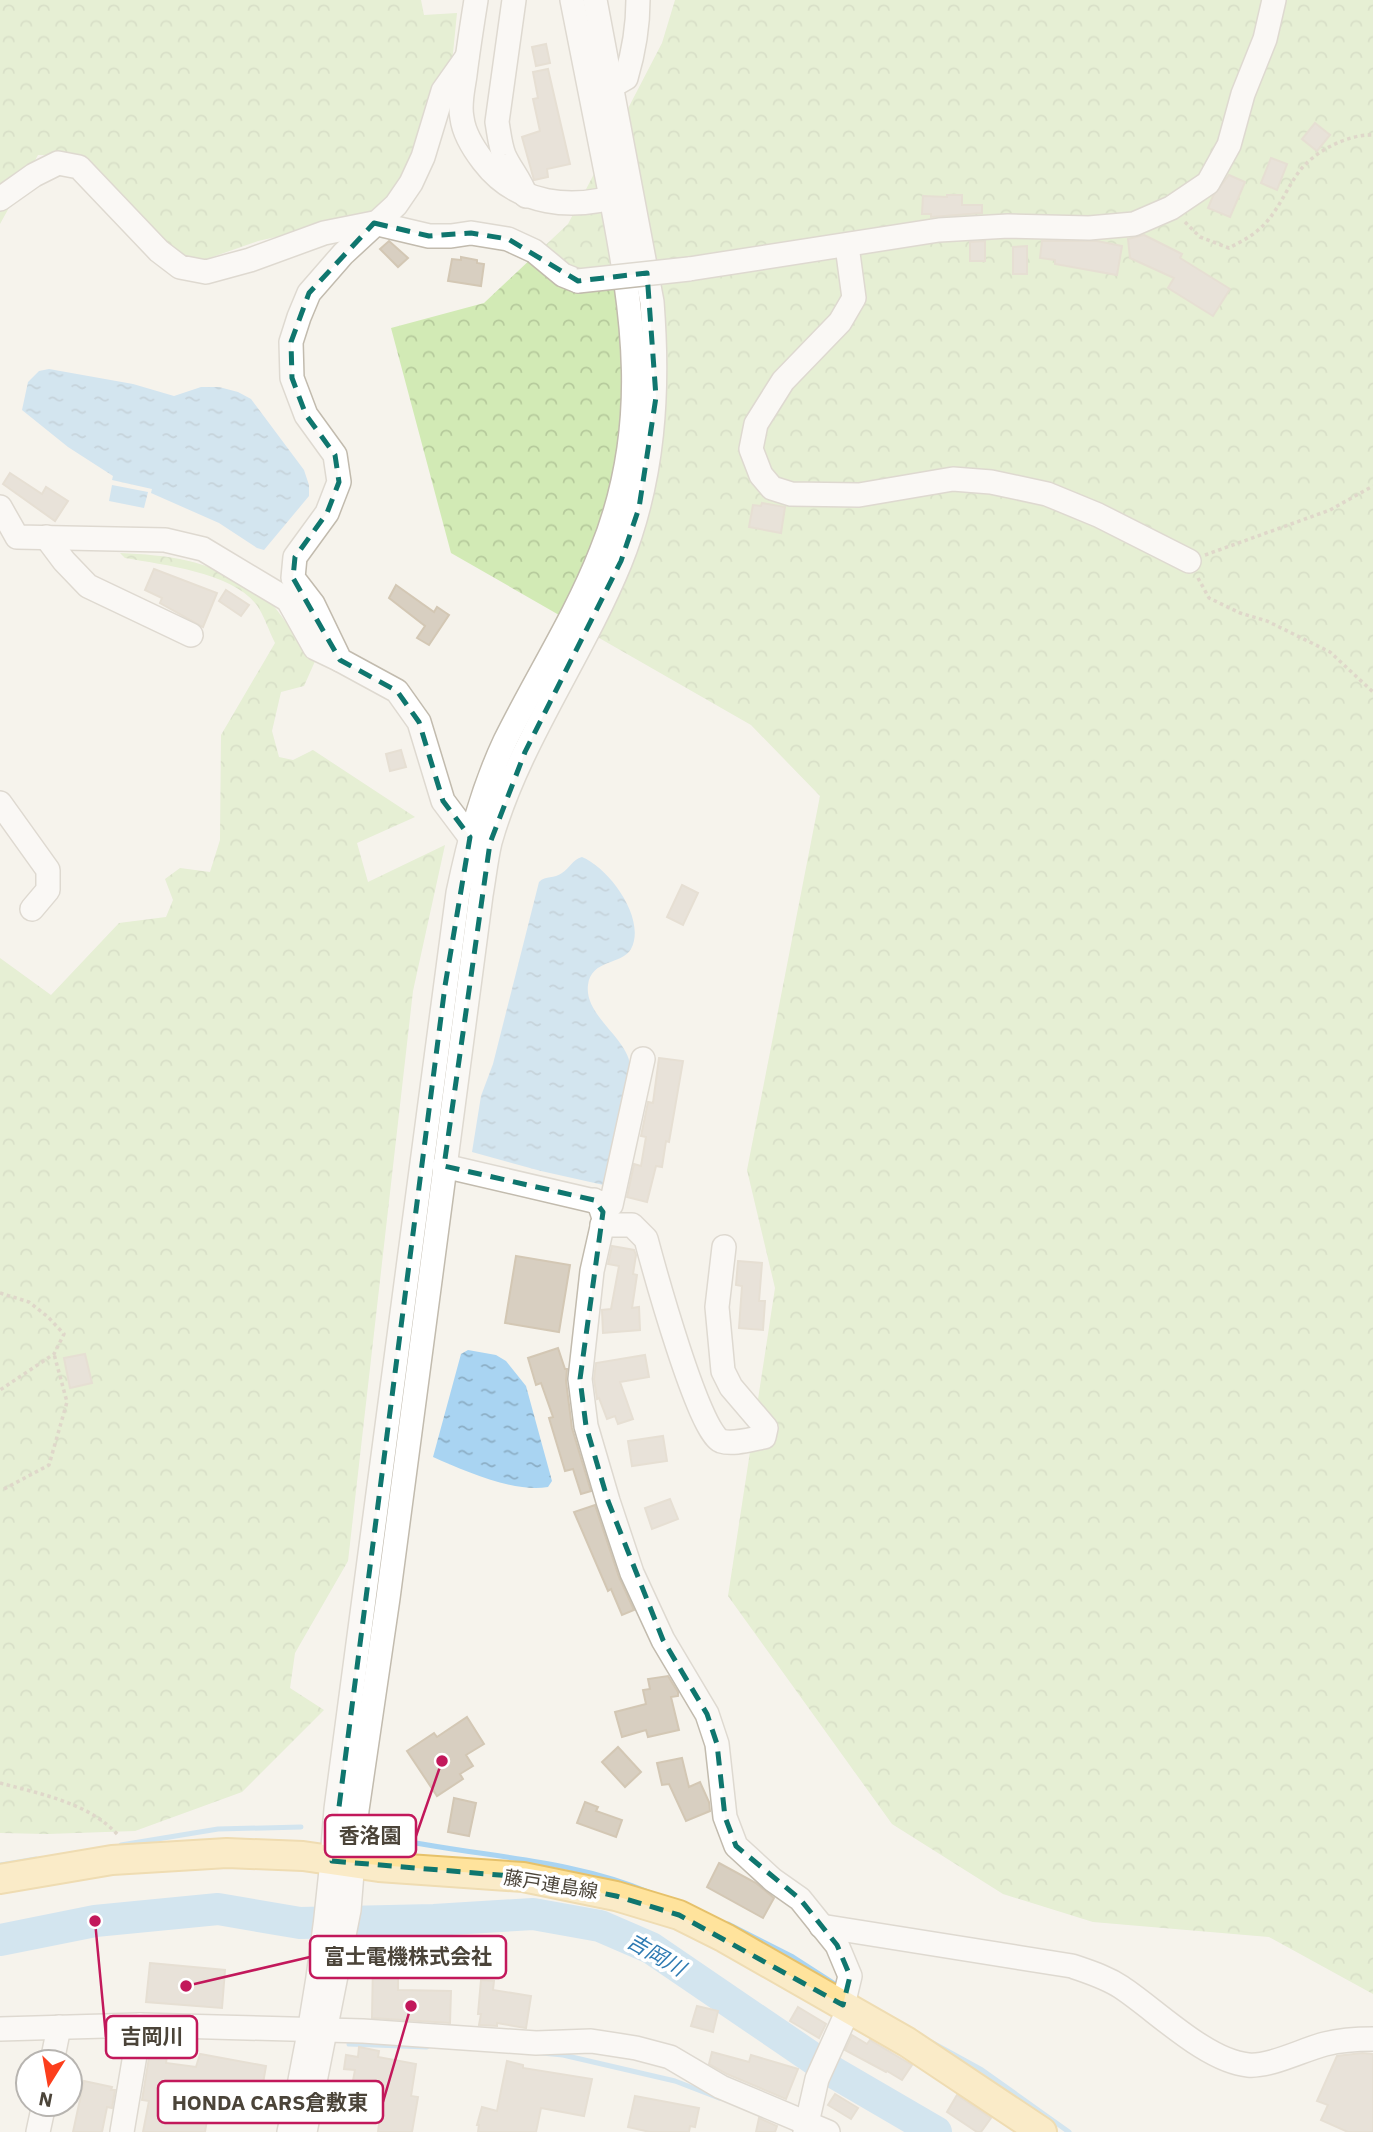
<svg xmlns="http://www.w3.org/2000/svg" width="1373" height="2132" font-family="'IBM Plex Sans','Noto Sans JP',sans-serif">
<defs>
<pattern id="forest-crowns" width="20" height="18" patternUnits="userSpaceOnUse" patternTransform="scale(1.75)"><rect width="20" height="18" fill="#d2eab5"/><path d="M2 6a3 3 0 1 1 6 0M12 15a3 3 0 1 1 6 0" fill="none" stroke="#b6ca9c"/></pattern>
<pattern id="water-ripples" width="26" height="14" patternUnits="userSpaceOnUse" patternTransform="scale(1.75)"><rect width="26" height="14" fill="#a9d4f2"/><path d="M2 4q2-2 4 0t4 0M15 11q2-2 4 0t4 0" fill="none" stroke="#8caec5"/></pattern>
</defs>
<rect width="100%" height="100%" fill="#f6f3ec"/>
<g fill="url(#forest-crowns)">
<polygon points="0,0 421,0 424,15 457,13 452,63 404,179 373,215 258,241 201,261 171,250 79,156 38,155 0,224"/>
<polygon points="675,0 1373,0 1373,1994 1269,1937 1093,1922 1003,1894 892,1824 728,1596 775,1288 747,1170 820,796 751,725 451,553 391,328 484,303 568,224 662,43"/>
<path d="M120,553C167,555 210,560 250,588C257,592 266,597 272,604C287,622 298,642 316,659L304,686L281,692L272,731L279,757L293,760L313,750L415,817L357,843L368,882L445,845L413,991L348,1561L295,1653L290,1688L324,1710L242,1792L135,1831L47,1834L0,1833V958L51,995L119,923L166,917L173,900L165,879L180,868L210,872L220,840L221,735L275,643C269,631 264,615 256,604C230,572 164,565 125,558Z"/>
</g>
<g fill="url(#water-ripples)">
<polygon points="49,369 133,384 174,396 201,387 219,387 238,392 251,399 304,470 309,485 309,496 264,550 257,548 219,523 151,493 152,489 112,480 113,476 68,447 22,410 28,382 39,371"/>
<polygon points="112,485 148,492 144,508 109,501"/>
<path d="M582,857C609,868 647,919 631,949C622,965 591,959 588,985C584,1015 626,1037 630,1064C633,1094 615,1155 608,1186L541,1171L472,1152L481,1096L493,1064L539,882C546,875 554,879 562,873C570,868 572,860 582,857Z"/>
<path d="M468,1350L496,1355L506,1361L526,1386L552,1481L548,1487C514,1493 465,1471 433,1457L461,1354Z"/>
</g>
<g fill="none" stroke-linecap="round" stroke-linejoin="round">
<g stroke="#a9d4f2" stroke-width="5">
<path d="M386,1837C474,1857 567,1857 651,1893"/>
<polyline points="121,1845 218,1829 301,1827"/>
<polyline points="0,1865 36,1859"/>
<polyline points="728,1924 793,1957 835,1984"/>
<polyline points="931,2042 982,2070 1069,2132"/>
<polyline points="349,2044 427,2047"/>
<polyline points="542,2053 563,2055 675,2081 719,2098"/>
</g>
<polyline stroke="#a9d4f2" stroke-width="32" points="0,1940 95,1921 218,1909 300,1923 434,1920 533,1914 600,1926 651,1948 833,2072 936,2132"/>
</g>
<g fill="#d8cfc1" stroke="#d3c7b4" stroke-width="2">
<polygon points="546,44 550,63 536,66 532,47"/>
<polygon points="548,69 570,164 547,169 548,177 534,180 522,137 540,131 533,99 538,98 533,72"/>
<polygon points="1315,123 1330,135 1317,151 1302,139"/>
<polygon points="1271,158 1287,164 1277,190 1261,183"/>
<polygon points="1229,175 1245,182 1230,217 1208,208 1213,196"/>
<polygon points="947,195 962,195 962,205 982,205 982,213 931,217 931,214 922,214 923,196 947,197"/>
<polygon points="1144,235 1182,254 1180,258 1230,289 1213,316 1168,288 1174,278 1130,258 1128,239"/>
<polygon points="389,241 408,258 398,267 380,249"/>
<polygon points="985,241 985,261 970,261 970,242"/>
<polygon points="1042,241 1097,241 1122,246 1117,275 1055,264 1055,260 1040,258"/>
<polygon points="1027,246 1027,274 1013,274 1013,247"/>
<polygon points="461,257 477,260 477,263 484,264 481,286 448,281 452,259 461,260"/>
<polygon points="10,473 42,494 46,487 68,501 55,521 3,484"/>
<polygon points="762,503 785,507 781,533 749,527 753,505 761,506"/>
<polygon points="154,569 217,593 203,627 160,603 162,598 145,590"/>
<polygon points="396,585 434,612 437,607 449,615 429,645 417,638 425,626 389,598"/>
<polygon points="226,590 249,605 241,616 219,601"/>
<polygon points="401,750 406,767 390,771 386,754"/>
<polygon points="682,885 698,893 683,925 667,917"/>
<polygon points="659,1058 683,1061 669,1142 666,1141 662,1167 656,1166 647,1202 627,1197 634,1164 641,1166 646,1137 641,1136 648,1102 653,1103"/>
<polygon points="612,1246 634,1250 636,1255 633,1274 637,1275 632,1308 639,1307 640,1330 603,1333 602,1310 611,1309 619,1266 608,1264"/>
<polygon points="516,1256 570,1265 559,1332 505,1323"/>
<polygon points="738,1261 762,1263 759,1301 765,1301 763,1330 739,1328 742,1286 736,1285"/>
<polygon points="558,1348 565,1369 567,1369 566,1381 572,1428 591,1491 581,1494 573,1469 565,1471 549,1418 553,1417 541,1383 536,1385 528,1358"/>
<polygon points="85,1354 92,1383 70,1388 64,1358"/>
<polygon points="645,1355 649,1377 620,1382 633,1419 618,1424 615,1416 607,1419 599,1398 597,1399 594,1379 596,1363"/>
<polygon points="663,1436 667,1461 632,1466 628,1441"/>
<polygon points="670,1499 678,1519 652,1529 645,1508"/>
<polygon points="595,1505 619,1577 634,1610 622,1615 611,1589 608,1591 574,1512"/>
<polygon points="668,1676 678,1692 678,1696 671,1697 679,1730 648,1737 646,1730 622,1737 615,1712 646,1704 643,1690 650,1689 648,1679"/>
<polygon points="467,1717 484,1744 466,1755 473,1766 460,1774 463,1779 437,1796 407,1751 434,1733 437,1737"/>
<polygon points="618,1747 641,1772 625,1787 602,1762"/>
<polygon points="682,1758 689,1787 700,1782 709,1802 710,1811 686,1821 669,1784 662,1785 657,1763"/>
<polygon points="454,1798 476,1803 469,1836 448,1832"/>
<polygon points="585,1802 598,1807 596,1811 622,1820 616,1837 577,1823"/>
<polygon points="719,1863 756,1883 774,1898 763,1918 707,1887"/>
<polygon points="150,1963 225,1970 222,2008 146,2002"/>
<polygon points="373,1964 398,1965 398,1990 451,1991 450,2023 372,2018"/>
<polygon points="481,1980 494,1981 493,1990 531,1996 526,2028 497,2023 497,2026 479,2025 481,2014 478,2014"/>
<polygon points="697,2006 718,2011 713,2032 691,2026"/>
<polygon points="798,2007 826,2024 819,2038 790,2021"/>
<polygon points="852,2035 867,2044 870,2040 912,2065 902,2080 887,2071 886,2072 845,2050"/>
<polygon points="152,2039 169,2040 166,2063 196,2067 200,2054 266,2066 258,2112 243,2109 245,2095 212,2089 205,2132 143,2132 149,2101 142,2100"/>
<polygon points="359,2047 379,2051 378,2057 416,2064 411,2096 418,2097 412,2132 378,2132 383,2091 352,2086 355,2070 344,2069 346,2055 358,2057"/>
<polygon points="712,2052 749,2062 751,2055 798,2069 786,2099 727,2074 709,2064"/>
<polygon points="1362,2053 1373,2054 1373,2132 1348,2132 1321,2120 1328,2105 1317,2101 1337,2056"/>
<polygon points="507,2061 523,2065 523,2068 592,2079 584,2116 541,2108 536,2132 478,2132 479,2125 477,2125 482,2107 497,2111"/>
<polygon points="84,2081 112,2087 111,2090 115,2090 112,2108 107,2107 102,2132 73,2132"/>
<polygon points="835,2094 858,2108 851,2119 828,2105"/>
<polygon points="957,2095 991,2118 981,2132 977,2132 947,2112"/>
<polygon points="635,2096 699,2108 695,2127 690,2126 689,2132 650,2132 628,2127"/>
<polygon points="759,2118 777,2126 775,2132 756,2132"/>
</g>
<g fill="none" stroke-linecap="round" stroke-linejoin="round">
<defs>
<g id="minor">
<path d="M476,0C472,25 468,50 465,75C463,89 459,104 462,118C464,134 473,148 483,161C517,206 573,211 624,194"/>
<path d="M514,0L497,122C499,133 500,145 504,155C510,169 520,179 526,196"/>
<polyline points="467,57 443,91 423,157 411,183 396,205 343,254 309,293 299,317 291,342 292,378 306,415 335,455 339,482 327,513 295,557 293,578 313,604 340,660 397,691 419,722 443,801 470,837 481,840"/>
<path d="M612,86L626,78C634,51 638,27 638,0"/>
<polyline points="0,199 34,175 58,163 79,167 159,251 180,267 206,272 250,260 324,233 374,223 429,236 451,236 471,233 508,239 534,251 563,275 578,281"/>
<polyline points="847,246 854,298 840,322 783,381 756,424 751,449 761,475 772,488 791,494 859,495 953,479 991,482 1047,494 1098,515 1189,561"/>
<polyline points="689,269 939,230 1008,226 1089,228 1134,224 1171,208 1208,183 1229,145 1243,94 1265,39 1274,0"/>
<polyline points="0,507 17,537 165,540 203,549 288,600 315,648 340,660"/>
<polyline points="46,537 64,561 88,586 191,635"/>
<polyline points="0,803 48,870 48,890 32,909"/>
<polyline points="444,1166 611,1205 643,1059"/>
<polyline points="594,1200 600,1206 604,1218 592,1271 580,1379 586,1426 608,1501 632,1573 663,1640 707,1714 717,1744 725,1817 736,1846 773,1880 800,1899 837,1945 850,1976 843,2005"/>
<path d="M602,1225H632L646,1239C654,1269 699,1433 721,1441C733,1445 752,1439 764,1437L766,1428L731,1387L723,1371L717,1307L724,1247"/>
<path d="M821,1926L1072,1966C1089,1972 1106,1977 1121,1987C1156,2010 1206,2061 1248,2065C1270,2067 1302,2050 1325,2044C1341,2040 1357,2039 1373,2039"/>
<polyline points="0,2029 140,2025 363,2031 536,2043 591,2041 636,2048 670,2057 721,2087 828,2132"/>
<polyline points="52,2062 59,2027"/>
<polyline points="38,2132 44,2104"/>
<polyline points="122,2132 140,2025"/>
<path d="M289,2132C313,2026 329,1917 336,1809L458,893C469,841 482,790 505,741C536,678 575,618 601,552C652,427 634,315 609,187C597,125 584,62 572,0"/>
<path d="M305,2132L349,1910L357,1810L388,1598L481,895C484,878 486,859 490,842C518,743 581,658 620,563C654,479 659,391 652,302L595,0"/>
<polyline points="805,2132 817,2079 849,2008"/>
</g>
<polyline id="major" points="0,1879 112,1860 227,1853 303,1856 379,1867 523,1877 616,1896 679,1915 725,1938 907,2042 1042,2132"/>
</defs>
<use href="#minor" stroke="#c2bbae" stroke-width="26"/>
<use href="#major" stroke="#e6c16a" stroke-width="32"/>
<g stroke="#c4b79f" stroke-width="3.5" stroke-dasharray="3.5 3.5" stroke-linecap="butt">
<path d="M1185,222L1200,237L1229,248C1238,243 1249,238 1257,231C1276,216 1284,193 1298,173C1313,152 1347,134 1373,135"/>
<polyline points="1205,555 1330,510 1373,486"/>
<polyline points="1198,578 1209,598 1240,613 1267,621 1330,652 1373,692"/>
<polyline points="0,1293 29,1302 48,1317 64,1334 54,1354 0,1390"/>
<polyline points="4,1489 49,1465 67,1402 54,1354"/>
<path d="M0,1783C41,1794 89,1803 118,1835L117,1837"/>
</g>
<use href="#minor" stroke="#fff" stroke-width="23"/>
<use href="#major" stroke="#ffe39c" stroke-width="28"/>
<defs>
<polyline id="minor-bridge" points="578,281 689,269"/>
</defs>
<use href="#minor-bridge" stroke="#c2bbae" stroke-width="26" stroke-linecap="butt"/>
<use href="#minor-bridge" stroke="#fff" stroke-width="23"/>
</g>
<path d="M0 0H1373V2132H0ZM374,223L429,236L471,233L508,239L578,281L647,273L656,397L639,508L621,561L525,752L490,843L444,1166L594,1200L603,1212L580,1379L586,1426L608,1501L663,1640L707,1714L717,1744L725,1817L736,1846L800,1899L837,1945L850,1976L843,2005L679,1915L616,1896L523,1877L332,1861L445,986L470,837L443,801L419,722L397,691L340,660L293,578L295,557L327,513L339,482L335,455L306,415L292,378L291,342L309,293Z" fill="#f6f3ec" fill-opacity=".55" fill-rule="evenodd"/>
<path fill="none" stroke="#0f766e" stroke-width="5" stroke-dasharray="14 9" stroke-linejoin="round" d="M374,223L429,236L471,233L508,239L578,281L647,273L656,397L639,508L621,561L525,752L490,843L444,1166L594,1200L603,1212L580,1379L586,1426L608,1501L663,1640L707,1714L717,1744L725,1817L736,1846L800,1899L837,1945L850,1976L843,2005L679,1915L616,1896L523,1877L332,1861L445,986L470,837L443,801L419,722L397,691L340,660L293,578L295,557L327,513L339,482L335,455L306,415L292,378L291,342L309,293Z"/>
<g text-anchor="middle" stroke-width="7" stroke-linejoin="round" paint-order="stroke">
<g font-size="19" fill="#4b4439" stroke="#fff">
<text transform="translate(551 1884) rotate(9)" y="7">藤戸連島線</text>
</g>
<g font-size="21" font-style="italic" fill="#2e7ab2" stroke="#fff">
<text transform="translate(656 1955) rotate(30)" y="7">吉岡川</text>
</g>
</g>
<path fill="none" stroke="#c2185b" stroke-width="2.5" d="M442 1761L416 1836M186 1986L310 1957M95 1921L106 2037M411 2006L383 2102"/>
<g fill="#c2185b" stroke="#fff" stroke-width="2.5">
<circle cx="442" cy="1761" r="7"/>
<circle cx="186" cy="1986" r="7"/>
<circle cx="95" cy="1921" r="7"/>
<circle cx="411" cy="2006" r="7"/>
</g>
<g fill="#fff" stroke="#c2185b" stroke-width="2.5">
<rect x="325" y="1815" width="91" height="42" rx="7"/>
<rect x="310" y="1936" width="196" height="42" rx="7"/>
<rect x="106" y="2016" width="91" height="42" rx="7"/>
<rect x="158" y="2081" width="225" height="42" rx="7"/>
</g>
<g font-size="21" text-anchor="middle" font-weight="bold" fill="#4b4439">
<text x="370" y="1843">香洛園</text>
<text x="408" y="1964">富士電機株式会社</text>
<text x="152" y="2044">吉岡川</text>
<text x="270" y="2110">HONDA CARS倉敷東</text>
</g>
<g transform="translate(49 2083) rotate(191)"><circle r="33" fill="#ffffff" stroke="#b7b4b0" stroke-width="2"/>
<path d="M0-5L12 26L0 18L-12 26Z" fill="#fc3f1d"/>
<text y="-10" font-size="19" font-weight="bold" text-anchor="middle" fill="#4b4439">N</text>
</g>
</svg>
